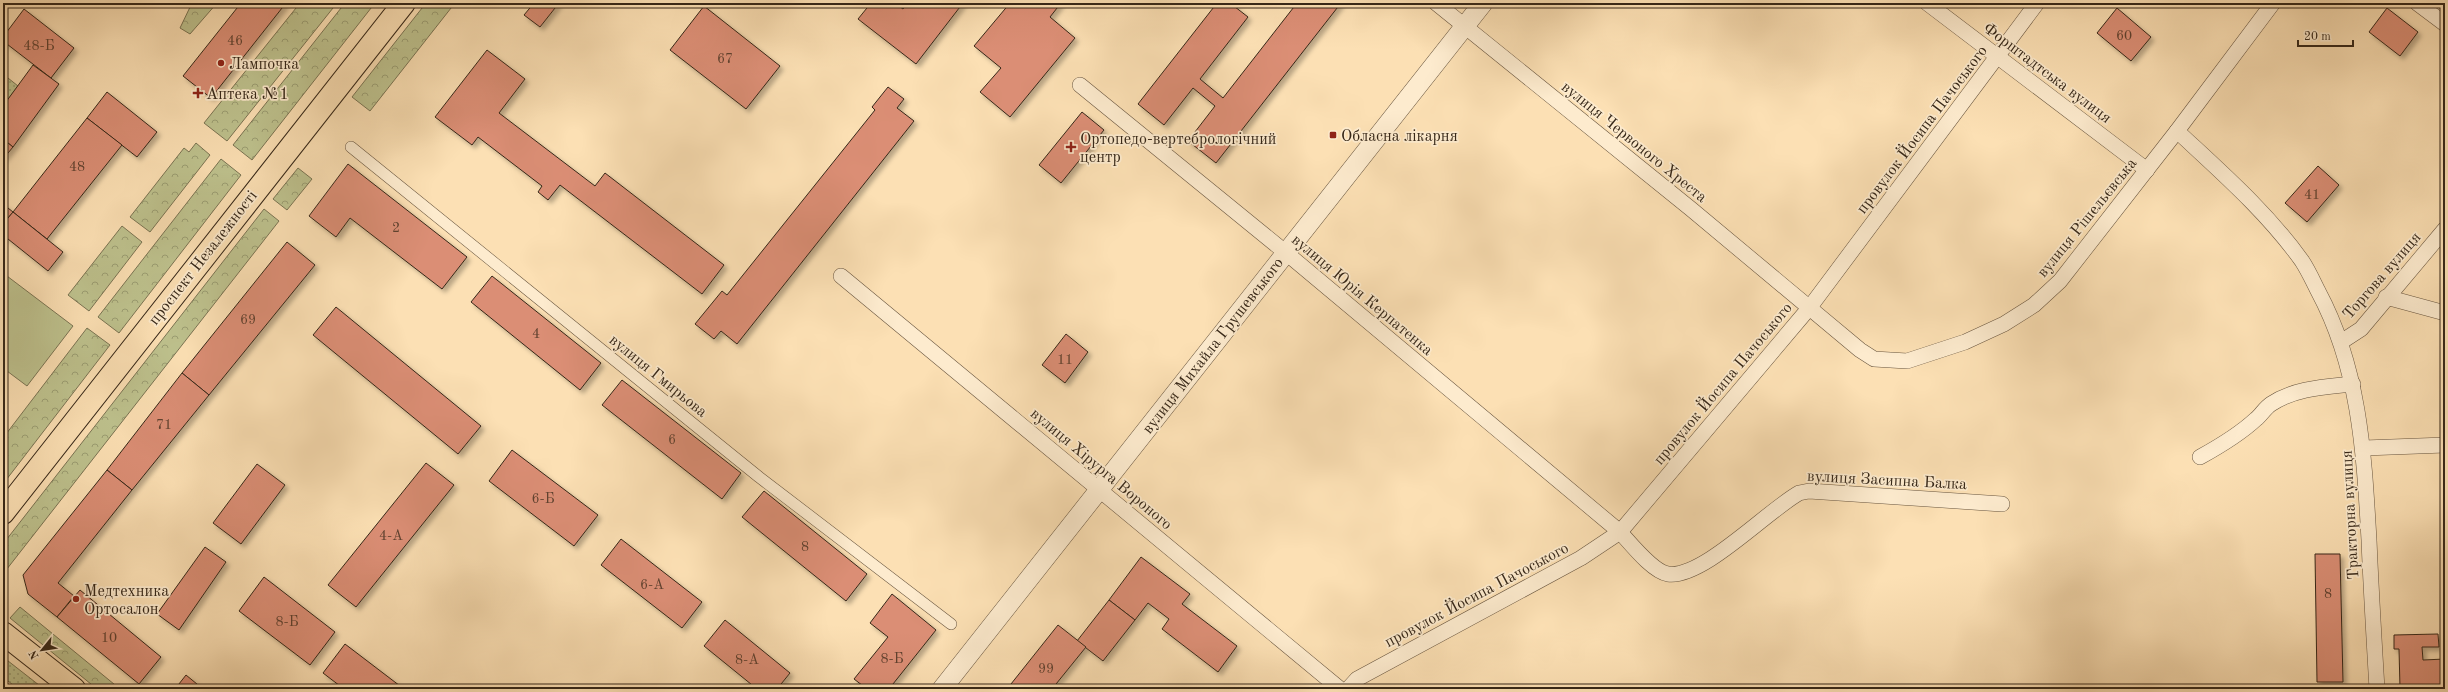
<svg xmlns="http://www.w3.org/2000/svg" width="2448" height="692" font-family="'Old Standard TT',serif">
<defs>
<pattern id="grass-dots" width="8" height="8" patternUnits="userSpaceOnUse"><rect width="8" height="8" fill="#bec28e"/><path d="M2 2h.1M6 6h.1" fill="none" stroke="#9b9e73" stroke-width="1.8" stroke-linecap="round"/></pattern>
<pattern id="forest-crowns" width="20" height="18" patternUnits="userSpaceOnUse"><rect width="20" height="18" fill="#bec28e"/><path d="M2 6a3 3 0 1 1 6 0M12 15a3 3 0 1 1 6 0" fill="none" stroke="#9b9e73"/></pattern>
<filter id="shadow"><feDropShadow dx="3.5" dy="3.5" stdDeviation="2" flood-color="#0004"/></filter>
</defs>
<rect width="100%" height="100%" fill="#fce0b4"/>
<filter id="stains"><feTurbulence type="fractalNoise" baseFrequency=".005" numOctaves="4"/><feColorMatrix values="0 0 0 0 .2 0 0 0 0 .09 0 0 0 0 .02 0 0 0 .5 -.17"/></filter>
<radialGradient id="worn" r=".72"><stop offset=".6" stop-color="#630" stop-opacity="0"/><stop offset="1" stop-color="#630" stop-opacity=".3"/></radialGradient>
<g fill="url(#grass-dots)" stroke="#7a7453">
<polygon points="3,74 18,86 3,106"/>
<polygon points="3,657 44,689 18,689 3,677"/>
</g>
<g fill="url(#forest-crowns)" stroke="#7a7453">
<polygon points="192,3 217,3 190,34 180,28"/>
<polygon points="300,3 337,3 227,141 204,123"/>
<polygon points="345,3 375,3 252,160 233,145"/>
<polygon points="426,3 455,3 370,111 352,97"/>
<polygon points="196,143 210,155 150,232 130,217 184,148 189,152"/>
<polygon points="221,159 241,175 119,333 98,317"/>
<polygon points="298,168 312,179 287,210 273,199"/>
<polygon points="264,209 279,221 3,574 3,544"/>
<polygon points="122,226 142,242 89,311 68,295"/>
<polygon points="87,328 110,345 3,484 3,438"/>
<polygon points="20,607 120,689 97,689 10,618"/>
</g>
<polygon fill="#bec28e" stroke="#7a7453" points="3,273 73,326 27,386 3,368"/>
<g fill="#db8e74" stroke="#362718" filter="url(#shadow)">
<polygon points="241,3 286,3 211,98 183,76"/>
<polygon points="534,3 559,3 540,27 524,15"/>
<polygon points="871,3 895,3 903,9 908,3 963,3 916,64 858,19"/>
<polygon points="1010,3 1061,3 1050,17 1075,38 1010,117 980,92 1001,68 974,46"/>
<polygon points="1217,3 1230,3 1248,17 1200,79 1223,98 1297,3 1341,3 1216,163 1188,141 1215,106 1193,88 1164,125 1138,104"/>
<polygon points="704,6 780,66 746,109 670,50"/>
<polygon points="2117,8 2151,37 2131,61 2097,33"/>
<polygon points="2387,8 2418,32 2400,56 2369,32"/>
<polygon points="24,9 74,48 51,78 3,41 3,37"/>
<polygon points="487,50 525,79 499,113 595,186 605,173 724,265 702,294 560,185 548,200 538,192 542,186 478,137 472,145 435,117"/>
<polygon points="33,65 59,84 13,147 3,139 3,106"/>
<polygon points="888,87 904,99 897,108 914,121 737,344 721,331 714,339 695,324 722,291 727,295 875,110 872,107"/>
<polygon points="107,92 157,132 137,157 87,118"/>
<polygon points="1082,112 1104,130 1061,183 1039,165"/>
<polygon points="87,118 122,145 47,239 13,212"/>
<polygon points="3,139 13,147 3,159"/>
<polygon points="348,164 467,257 442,289 350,218 336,237 309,216"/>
<polygon points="2318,166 2339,185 2307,222 2285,203"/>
<polygon points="3,204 13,212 3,224"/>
<polygon points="13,212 63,252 48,271 3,235 3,224"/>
<polygon points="287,242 315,265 209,395 182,373"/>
<polygon points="492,276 601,363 580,390 471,302"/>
<polygon points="336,307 481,426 458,454 313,335"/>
<polygon points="1066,334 1088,352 1065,383 1042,365"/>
<polygon points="182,373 209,395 132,490 107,470"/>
<polygon points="622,380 741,473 722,499 602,405"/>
<polygon points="512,450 598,515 574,546 489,481"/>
<polygon points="426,463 454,485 356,607 328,585"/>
<polygon points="257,464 285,485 241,544 213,523"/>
<polygon points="107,470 132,490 58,583 74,596 57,617 28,594 23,575"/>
<polygon points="764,491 867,574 846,601 742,517"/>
<polygon points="621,539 702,602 682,628 601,565"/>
<polygon points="205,547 226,562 179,630 157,614"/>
<polygon points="2315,554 2340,554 2343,682 2317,682"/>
<polygon points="1141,557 1190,594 1182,604 1237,646 1218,672 1162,629 1169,619 1148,603 1135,620 1109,600"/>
<polygon points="264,577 335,632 310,665 239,611"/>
<polygon points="80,590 161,657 139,684 57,617"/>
<polygon points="892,594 936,630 889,689 867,689 854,679 888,637 870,623"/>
<polygon points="1109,600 1135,620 1103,661 1077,641"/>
<polygon points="725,620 790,673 777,689 757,689 704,646"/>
<polygon points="1058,625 1086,647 1052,689 1007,689"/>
<polygon points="2438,634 2439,647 2422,647 2423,660 2445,659 2445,686 2400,688 2399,649 2394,649 2394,635"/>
<polygon points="345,644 404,689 344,689 323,673"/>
<polygon points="186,675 203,689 175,689"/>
</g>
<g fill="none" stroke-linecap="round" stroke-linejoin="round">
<defs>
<polyline id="pedestrian" points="351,147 759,477 951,624"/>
<g id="minor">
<polyline points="1436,3 1691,209 1860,350 1874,359 1907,361 1965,342 2004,324 2034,305 2060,281 2177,131 2273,3"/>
<polyline points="1927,3 2147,170"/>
<polyline points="2417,3 2445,24"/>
<path d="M1080,85L1285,252L1620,532C1631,544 1653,572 1668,574C1702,579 1767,511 1799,493L1809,491L2002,504"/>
<path d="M2177,131C2221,172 2267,212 2302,261C2308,270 2313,281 2318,291C2360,369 2364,454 2369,540C2371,589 2374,639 2377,689"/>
<polyline points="841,276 1340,689"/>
<polyline points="2386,297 2445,313"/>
<polyline points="2341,342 2361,329 2445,229"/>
<polyline points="2364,448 2445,445"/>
<path d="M2200,457C2220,446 2240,434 2256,419C2261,415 2265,408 2271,404C2295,388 2325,387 2353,384"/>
<polyline points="1348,689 1357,679 1581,558 1620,532 1810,307 2037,3"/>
</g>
<polyline id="tertiary" points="942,689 1483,3"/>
<g id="primary">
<polyline points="3,513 404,3"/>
<polyline points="3,633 74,689"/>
</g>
</defs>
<use href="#pedestrian" stroke="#68553f" stroke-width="12"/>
<use href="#minor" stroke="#68553f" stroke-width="16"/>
<use href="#tertiary" stroke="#68553f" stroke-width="20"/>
<use href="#primary" stroke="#362718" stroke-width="24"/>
<use href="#pedestrian" stroke="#fdebce" stroke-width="11"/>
<use href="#minor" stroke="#fdebce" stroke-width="15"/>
<use href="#tertiary" stroke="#fdebce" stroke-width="19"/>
<use href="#primary" stroke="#fce0b4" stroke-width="22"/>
</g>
<g fill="#8f2418" stroke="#fdebce" stroke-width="1.5">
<circle cx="221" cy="63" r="4"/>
<path d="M196 87h4v4h4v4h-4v4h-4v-4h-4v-4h4z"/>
<rect x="1329" y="131" width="8" height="8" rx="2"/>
<path d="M1069 141h4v4h4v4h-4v4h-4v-4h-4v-4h4z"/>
<circle cx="76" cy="599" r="4"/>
</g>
<g text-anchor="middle" stroke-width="3.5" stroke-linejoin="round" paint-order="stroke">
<g font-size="14" fill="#5f412f">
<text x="2124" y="40">60</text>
<text x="235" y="45">46</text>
<text x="39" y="50">48-Б</text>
<text x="725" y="63">67</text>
<text x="77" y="171">48</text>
<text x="2312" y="199">41</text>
<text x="396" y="232">2</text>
<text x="248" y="324">69</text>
<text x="536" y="338">4</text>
<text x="1065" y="364">11</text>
<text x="164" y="429">71</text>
<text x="672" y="444">6</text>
<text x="543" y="503">6-Б</text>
<text x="391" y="540">4-А</text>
<text x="805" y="551">8</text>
<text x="652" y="589">6-А</text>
<text x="2328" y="598">8</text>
<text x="287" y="626">8-Б</text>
<text x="109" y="642">10</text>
<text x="892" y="663">8-Б</text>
<text x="747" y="664">8-А</text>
<text x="1046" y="673">99</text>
</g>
<g font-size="16" fill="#362718" stroke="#fdebce" text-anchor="start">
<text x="229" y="69">Лампочка</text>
<text x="206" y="99">Аптека №1</text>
<text x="1341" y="141">Обласна лікарня</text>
<text x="1080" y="144">Ортопедо-вертебрологічний<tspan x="1080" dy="18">центр</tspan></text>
<text x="84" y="596">Медтехника<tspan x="84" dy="18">Ортосалон</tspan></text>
</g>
<g font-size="16" fill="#362718" stroke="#fdebce">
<text transform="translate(2048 72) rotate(37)" y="6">Форштадтська вулиця</text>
<text transform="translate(1921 129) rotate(-53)" y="6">провулок Йосипа Пачоського</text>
<text transform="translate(1635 141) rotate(39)" y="6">вулиця Червоного Хреста</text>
<text transform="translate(2086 217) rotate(-51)" y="6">вулиця Рішельєвська</text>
<text transform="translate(202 257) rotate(-52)" y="6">проспект Незалежності</text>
<text transform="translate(2381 275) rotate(-49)" y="6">Торгова вулиця</text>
<text transform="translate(1363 294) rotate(40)" y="6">вулиця Юрія Керпатенка</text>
<text transform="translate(1212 345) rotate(-52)" y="6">вулиця Михайла Грушевського</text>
<text transform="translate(659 375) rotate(39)" y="6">вулиця Гмирьова</text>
<text transform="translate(1722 383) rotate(-50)" y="6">провулок Йосипа Пачоського</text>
<text transform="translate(1102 468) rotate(40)" y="6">вулиця Хірурга Вороного</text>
<text transform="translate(1887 479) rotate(3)" y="6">вулиця Засипна Балка</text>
<text transform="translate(2349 515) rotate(-93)" y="6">Тракторна вулиця</text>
<text transform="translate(1476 594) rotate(-28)" y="6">провулок Йосипа Пачоського</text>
</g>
</g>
<rect width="2448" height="692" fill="none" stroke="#fce0b4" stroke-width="16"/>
<rect x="4" y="4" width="2440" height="684" fill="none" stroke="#362718" stroke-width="2"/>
<rect x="8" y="8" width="2432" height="676" fill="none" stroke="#362718"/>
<g transform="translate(42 650) rotate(240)" stroke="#fdebce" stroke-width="3" paint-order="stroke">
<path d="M0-3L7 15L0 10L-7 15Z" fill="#362718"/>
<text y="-6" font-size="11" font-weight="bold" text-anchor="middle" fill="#362718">N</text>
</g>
<path d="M2298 40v6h55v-6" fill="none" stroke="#362718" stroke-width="2"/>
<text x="2304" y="40" font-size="12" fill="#362718" stroke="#fdebce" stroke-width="3" paint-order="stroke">20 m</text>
<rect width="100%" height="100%" filter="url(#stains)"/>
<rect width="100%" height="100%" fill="url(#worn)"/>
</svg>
